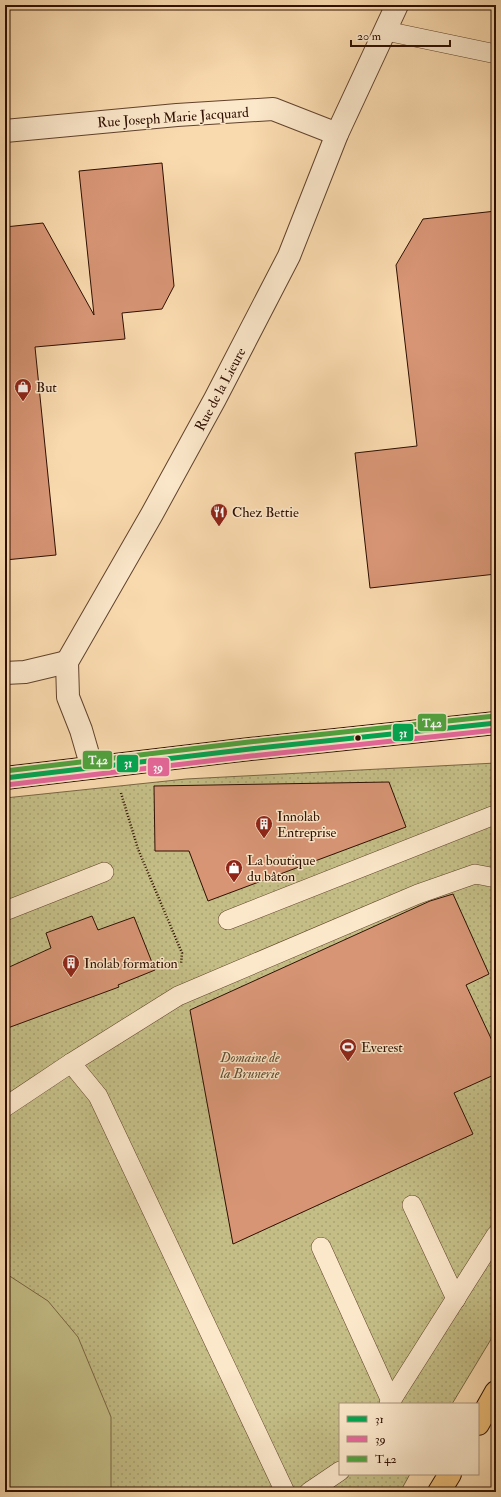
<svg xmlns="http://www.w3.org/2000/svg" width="501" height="1497" font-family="'IM FELL Double Pica',serif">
<defs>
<pattern id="park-dots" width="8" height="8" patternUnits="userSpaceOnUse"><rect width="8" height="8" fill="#c4be86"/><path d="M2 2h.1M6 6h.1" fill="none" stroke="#a9a272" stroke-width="1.8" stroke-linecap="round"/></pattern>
</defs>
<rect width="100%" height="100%" fill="#f9daae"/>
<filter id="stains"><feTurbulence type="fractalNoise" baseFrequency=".005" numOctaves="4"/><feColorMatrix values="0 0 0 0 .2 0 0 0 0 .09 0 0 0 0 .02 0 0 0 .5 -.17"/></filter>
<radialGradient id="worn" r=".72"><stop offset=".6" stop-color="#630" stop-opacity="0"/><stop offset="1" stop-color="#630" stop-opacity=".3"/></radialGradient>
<polygon fill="url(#park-dots)" stroke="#796644" points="496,763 496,1331 452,1404 340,1404 340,1474 410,1474 400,1492 5,1492 5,798 186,779"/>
<polygon fill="#c4be86" stroke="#796644" points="5,1273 48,1301 78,1337 111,1417 111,1492 5,1492"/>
<g fill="#d79575" stroke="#2e0f01">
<polygon points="162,163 174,286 162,309 122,313 125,339 35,347 56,555 5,560 5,227 43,223 94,315 79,171"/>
<polygon points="496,211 496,574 370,588 355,453 417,446 396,265 423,219"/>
<polygon points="389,782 406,827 208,901 189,851 155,851 154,786"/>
<polygon points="453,894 489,974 466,985 496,1049 496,1074 454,1093 473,1134 233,1244 190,1010 430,901"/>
<polygon points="92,916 98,930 134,917 155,970 118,985 119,987 5,1029 5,969 51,948 46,933"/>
</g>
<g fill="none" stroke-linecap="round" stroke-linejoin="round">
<defs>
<g id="service">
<polyline points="386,31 496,54"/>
<polyline points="5,911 104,872"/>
<polyline points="228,920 492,816"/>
<polyline points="71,1063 178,996 418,894 475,874 496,878"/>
<polyline points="5,1107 71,1063 98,1096 285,1492"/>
<polyline points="412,1205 456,1299"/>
<polyline points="321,1247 391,1401"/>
<polyline points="389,1404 496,1235"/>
<polyline points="309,1492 340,1471"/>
</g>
<g id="minor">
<polyline points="5,131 177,115 273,109 337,134"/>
<polyline points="5,673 25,672 67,662"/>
<polyline points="92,768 81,730 68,697 67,662 152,514 215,399 289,256 337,134 397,5"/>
</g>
<g id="primary">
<polyline points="5,778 250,749 496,723"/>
<polyline points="478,1424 496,1392"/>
<polyline points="439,1492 450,1474"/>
</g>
</defs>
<use href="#service" stroke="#61422c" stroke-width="20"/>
<use href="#minor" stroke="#61422c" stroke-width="24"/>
<use href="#primary" stroke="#2e0f01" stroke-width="24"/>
<polyline stroke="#2e0f01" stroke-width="2.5" stroke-dasharray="1 2" stroke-linecap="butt" points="121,793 138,849 182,953 181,964"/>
<use href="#service" stroke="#fbe7ca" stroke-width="19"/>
<use href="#minor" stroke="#fbe7ca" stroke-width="22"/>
<use href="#primary" stroke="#ecbd77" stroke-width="22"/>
<defs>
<polyline id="bus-1" points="5,778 250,749 496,723"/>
<polyline id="bus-2" points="6,785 251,756 496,730"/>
<polyline id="bus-3" points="5,771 249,742 495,716"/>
</defs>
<use href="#bus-1" stroke="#fbe7ca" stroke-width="8"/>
<use href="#bus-2" stroke="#fbe7ca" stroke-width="8"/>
<use href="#bus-3" stroke="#fbe7ca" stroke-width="8"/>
<use href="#bus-1" stroke="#00a651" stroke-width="5"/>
<use href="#bus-2" stroke="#e7679c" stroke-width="5"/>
<use href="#bus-3" stroke="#4ea33e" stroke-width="5"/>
</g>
<defs>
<symbol id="shop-pin" viewBox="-11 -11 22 30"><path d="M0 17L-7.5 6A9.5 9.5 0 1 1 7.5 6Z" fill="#8f2418" stroke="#fbe7ca"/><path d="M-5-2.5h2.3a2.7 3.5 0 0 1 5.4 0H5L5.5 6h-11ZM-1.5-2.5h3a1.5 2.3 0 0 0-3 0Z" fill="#fff"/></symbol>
<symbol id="restaurant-pin" viewBox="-11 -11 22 30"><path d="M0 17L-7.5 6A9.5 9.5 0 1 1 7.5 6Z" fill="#8f2418" stroke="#fbe7ca"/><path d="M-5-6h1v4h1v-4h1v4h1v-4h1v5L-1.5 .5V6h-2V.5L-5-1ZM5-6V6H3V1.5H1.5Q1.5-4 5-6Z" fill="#fff"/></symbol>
<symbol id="building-pin" viewBox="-11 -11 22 30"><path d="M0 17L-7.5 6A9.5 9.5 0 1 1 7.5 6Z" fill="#8f2418" stroke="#fbe7ca"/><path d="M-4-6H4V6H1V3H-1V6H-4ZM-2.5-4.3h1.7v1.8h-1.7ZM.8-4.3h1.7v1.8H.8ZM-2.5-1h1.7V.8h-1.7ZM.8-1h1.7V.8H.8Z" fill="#fff"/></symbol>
<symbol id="stadium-pin" viewBox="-11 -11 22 30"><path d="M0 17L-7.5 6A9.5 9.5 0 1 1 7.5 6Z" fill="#8f2418" stroke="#fbe7ca"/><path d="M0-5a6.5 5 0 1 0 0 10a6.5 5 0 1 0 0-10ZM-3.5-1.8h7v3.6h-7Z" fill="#fff"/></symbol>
</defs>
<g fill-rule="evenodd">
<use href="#shop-pin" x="13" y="377" width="20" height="27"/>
<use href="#restaurant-pin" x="209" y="502" width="20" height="27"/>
<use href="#building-pin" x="254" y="814" width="20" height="27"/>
<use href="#shop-pin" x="224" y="858" width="20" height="27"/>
<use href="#building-pin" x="61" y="953" width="20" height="27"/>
<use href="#stadium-pin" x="338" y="1037" width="20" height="27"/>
</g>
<circle fill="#2e0f01" stroke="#fbe7ca" stroke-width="1.5" cx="358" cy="738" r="3.5"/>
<g text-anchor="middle" stroke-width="3" stroke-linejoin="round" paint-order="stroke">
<g font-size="14" fill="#2e0f01" stroke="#fbe7ca">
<text transform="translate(173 117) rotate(-4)" y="5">Rue Joseph Marie Jacquard</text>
<text transform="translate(220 389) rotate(-62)" y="5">Rue de la Lieure</text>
</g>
<g font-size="14" fill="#2e0f01" stroke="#fbe7ca" text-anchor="start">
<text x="36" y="392">But</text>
<text x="232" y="517">Chez Bettie</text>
<text x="277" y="821">Innolab<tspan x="277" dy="16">Entreprise</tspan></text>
<text x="247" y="865">La boutique<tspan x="247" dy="16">du bâton</tspan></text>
<text x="84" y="968">Inolab formation</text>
<text x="361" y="1052">Everest</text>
</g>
<g font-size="14" font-style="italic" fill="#624c30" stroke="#fbe7ca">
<text x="250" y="1062">Domaine de<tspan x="250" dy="16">la Brunerie</tspan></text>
</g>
</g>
<g stroke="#fbe7ca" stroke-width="1.5">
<rect x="417" y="713" width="30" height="19" rx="4" fill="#4ea33e"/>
<rect x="392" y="723" width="22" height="19" rx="4" fill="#00a651"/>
<rect x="82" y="750" width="31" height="20" rx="4" fill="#4ea33e"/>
<rect x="116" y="754" width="23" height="19" rx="4" fill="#00a651"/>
<rect x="147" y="757" width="23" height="20" rx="4" fill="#e7679c"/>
</g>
<g font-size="11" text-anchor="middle" font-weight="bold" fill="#fff">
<text x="432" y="727">T42</text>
<text x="403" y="737">31</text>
<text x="98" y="764">T42</text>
<text x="128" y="767">31</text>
<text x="158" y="771">39</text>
</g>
<rect width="501" height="1497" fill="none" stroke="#f9daae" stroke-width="20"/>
<rect x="6" y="6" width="489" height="1485" fill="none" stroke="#2e0f01" stroke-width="2"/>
<rect x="10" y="10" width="481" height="1477" fill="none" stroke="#2e0f01"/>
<rect x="339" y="1403" width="140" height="72" fill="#fbe7ca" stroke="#a9917a"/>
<rect x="347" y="1416" width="20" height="6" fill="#00a651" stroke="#a9917a"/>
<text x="375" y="1423" font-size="12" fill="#2e0f01">31</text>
<rect x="347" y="1436" width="20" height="6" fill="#e7679c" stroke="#a9917a"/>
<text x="375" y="1443" font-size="12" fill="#2e0f01">39</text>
<rect x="347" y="1456" width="20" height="6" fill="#4ea33e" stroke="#a9917a"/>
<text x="375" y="1463" font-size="12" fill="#2e0f01">T42</text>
<path d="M351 40v6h99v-6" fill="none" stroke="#2e0f01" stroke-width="2"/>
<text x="357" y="40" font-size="12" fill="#2e0f01" stroke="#fbe7ca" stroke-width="3" paint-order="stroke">20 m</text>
<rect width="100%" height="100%" filter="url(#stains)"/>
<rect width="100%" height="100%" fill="url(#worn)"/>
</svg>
